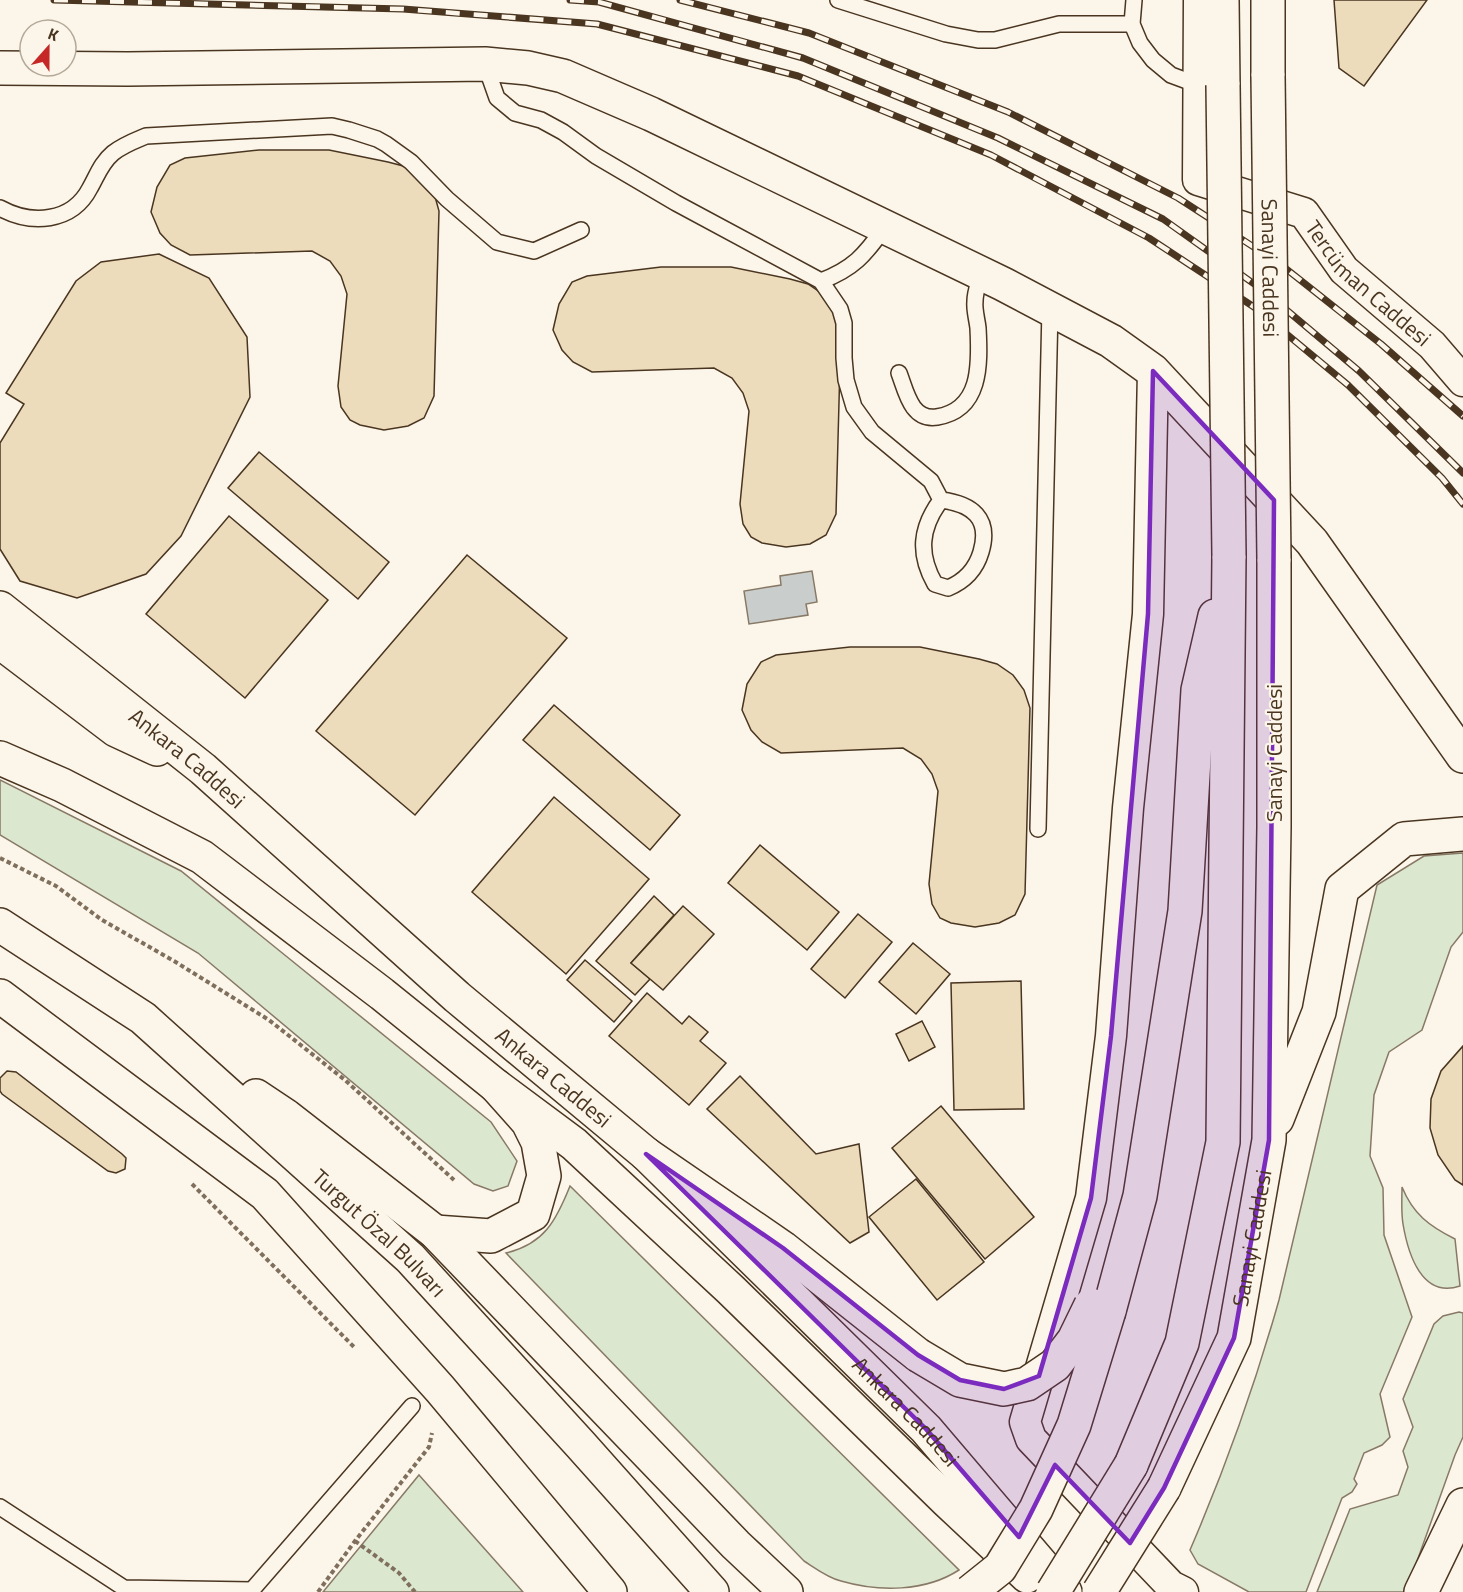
<svg xmlns="http://www.w3.org/2000/svg" width="1463" height="1592" font-family="'Titillium Web',sans-serif">
<rect width="100%" height="100%" fill="#fbf6e9"/>
<g fill="#dce7d0" stroke="#887966" stroke-width="1.5">
<polygon points="0,780 181,871 491,1122 517,1161 508,1186 493,1191 474,1184 198,953 0,835"/>
<path d="M1463,853V932L1451,947L1422,1030L1389,1052L1374,1095L1370,1156L1383,1188L1384,1235L1412,1317L1380,1394L1390,1437L1382,1445L1364,1453L1354,1479L1357,1484L1352,1492L1342,1498L1306,1592H1249L1198,1564L1190,1550C1225,1469 1255,1385 1279,1300L1377,885L1424,856Z"/>
<path d="M570,1186L959,1570C925,1592 879,1592 841,1581C828,1578 815,1568 804,1561L506,1253C544,1244 556,1221 570,1186Z"/>
<path d="M1402,1187C1413,1214 1429,1226 1455,1239L1460,1286C1422,1299 1408,1254 1403,1224C1401,1212 1402,1199 1402,1187Z"/>
<polygon points="1459,1312 1463,1313 1463,1437 1455,1455 1406,1592 1317,1592 1350,1509 1398,1495 1408,1467 1403,1451 1413,1427 1403,1399 1434,1324 1443,1316"/>
<polygon points="419,1475 523,1592 323,1592"/>
</g>
<polygon fill="#c9cecd" stroke="#887966" stroke-width="1.5" points="812,571 817,602 806,604 808,615 749,624 744,591 781,585 780,576"/>
<g fill="#ecdcbc" stroke="#4a3520" stroke-width="1.5">
<polygon points="1334,0 1427,0 1364,86 1339,68"/>
<polygon points="259,150 329,150 388,162 407,167 434,193 439,211 434,396 424,418 408,426 384,430 360,425 350,420 341,407 338,386 347,294 341,276 330,261 312,251 190,255 171,245 160,233 151,212 157,187 170,165 185,158"/>
<polygon points="159,254 209,278 247,337 250,397 181,536 146,574 77,598 20,581 0,549 0,443 24,404 6,393 76,281 101,262"/>
<polygon points="661,267 731,267 790,279 808,284 824,295 835,310 841,328 836,514 826,535 810,544 786,547 762,543 751,537 743,524 740,504 749,411 743,393 732,378 714,368 592,372 573,362 562,350 553,330 559,304 572,282 587,276"/>
<polygon points="259,452 389,562 358,599 228,488"/>
<polygon points="229,516 328,600 245,698 146,614"/>
<polygon points="467,555 567,638 415,815 316,731"/>
<polygon points="850,647 920,647 979,659 997,664 1013,675 1024,690 1030,708 1025,894 1015,915 999,923 975,927 951,923 940,918 932,904 929,884 938,791 932,774 921,759 903,748 781,753 762,742 751,730 742,710 747,684 761,662 776,655"/>
<polygon points="554,705 680,815 650,850 523,740"/>
<polygon points="554,797 649,879 566,974 472,892"/>
<polygon points="760,845 839,912 807,950 728,883"/>
<polygon points="654,896 674,915 631,963 650,979 635,995 596,961"/>
<polygon points="683,906 714,934 663,990 631,963"/>
<polygon points="858,914 892,942 845,998 811,969"/>
<polygon points="913,943 950,974 916,1014 879,982"/>
<polygon points="585,960 632,1001 614,1022 567,980"/>
<polygon points="1021,981 1024,1109 954,1110 951,983"/>
<polygon points="647,993 682,1024 689,1016 708,1032 700,1041 726,1063 689,1105 609,1036"/>
<polygon points="922,1021 935,1047 909,1061 896,1034"/>
<polygon points="1463,1046 1463,1185 1455,1180 1438,1155 1430,1128 1431,1099 1441,1071"/>
<polygon points="7,1071 16,1072 122,1154 126,1158 125,1169 116,1173 108,1171 2,1094 0,1091 0,1078"/>
<polygon points="740,1076 816,1154 859,1144 869,1232 850,1243 707,1109"/>
<polygon points="941,1106 1034,1217 985,1259 892,1148"/>
<polygon points="916,1179 984,1262 937,1300 869,1217"/>
</g>
<g fill="none" stroke-linecap="round" stroke-linejoin="round">
<defs>
<g id="lane">
<polyline points="838,0 946,34 978,40 995,40 1059,24 1132,24"/>
<polyline points="1134,0 1132,24 1140,43 1153,60 1171,75 1198,85"/>
<path d="M485,64L497,98L515,113L541,120L563,132L596,156L676,203L821,281L840,309L844,323V358L846,380L854,407L872,432L931,481L941,500C972,504 991,518 981,552C976,569 965,581 948,588L935,584C918,554 920,528 941,500"/>
<path d="M0,208C31,225 72,223 90,188C97,176 101,163 113,153C123,145 134,141 146,136L332,126L349,130L377,139L386,144L411,162L447,199L497,242L534,251L581,230"/>
<path d="M821,281C853,269 865,255 884,228"/>
<path d="M899,373C906,391 911,421 937,417C981,410 980,365 978,328C977,319 974,310 975,301C975,292 979,282 981,274"/>
<polyline points="1038,829 1050,309"/>
<polyline points="0,1507 124,1588 252,1590 412,1406"/>
</g>
<g id="street">
<path id="s1" d="M1199,0L1198,180L1304,213L1344,270L1432,345L1463,381"/>
<polyline points="1153,371 1148,614 1128,808 1111,1036 1091,1198 1025,1422 1031,1439 1171,1586 1183,1592"/>
</g>
<g id="secondary">
<polyline points="0,68 128,69 485,64 528,68 563,76 651,114 1003,284 1111,341 1153,371 1312,542 1463,756"/>
<path id="s2" d="M0,608L203,769L457,997L646,1154L926,1429L1065,1592"/>
<polyline points="0,642 116,730 157,749"/>
<polyline points="0,758 62,785 202,857 382,994 496,1086 574,1144 731,1290 947,1501 1027,1576"/>
<polyline points="1421,1592 1463,1505"/>
</g>
<g id="primary">
<polyline points="1222,0 1223,85"/>
<polyline points="1268,76 1268,0"/>
<polyline points="1277,1119 1319,1012 1342,889 1404,839 1463,834"/>
<path id="s3" d="M1164,1488L1234,1338L1269,1140L1274,827V559"/>
</g>
<g id="highway">
<path id="s4" d="M0,925L143,1018L410,1258L580,1444L712,1592"/>
<polyline points="0,996 265,1194 440,1389 610,1592"/>
<polyline points="256,1096 286,1116 435,1232 736,1545 786,1592"/>
<polyline points="646,1154 783,1248 918,1355"/>
<polyline points="435,1232 491,1236 533,1214 544,1176 538,1142 528,1122 496,1086"/>
<polyline points="1109,1311 1140,1196 1185,911 1198,690 1215,616"/>
<polyline points="1131,1465 1182,1343 1223,1142 1229,556"/>
</g>
</defs>
<use href="#lane" stroke="#4a3520" stroke-width="18"/>
<use href="#street" stroke="#4a3520" stroke-width="33"/>
<use href="#secondary" stroke="#4a3520" stroke-width="36"/>
<use href="#primary" stroke="#4a3520" stroke-width="36"/>
<use href="#highway" stroke="#4a3520" stroke-width="36"/>
<g stroke="#7f6f5c" stroke-width="4" stroke-dasharray="4.5 3" stroke-linecap="butt">
<polyline points="0,858 56,886 102,920 174,961 269,1020 345,1080 454,1180"/>
<polyline points="192,1184 354,1347"/>
<polyline points="355,1541 399,1573 415,1592"/>
<polyline points="318,1592 355,1541 429,1447 432,1433"/>
</g>
<use href="#lane" stroke="#fbf6e9" stroke-width="15"/>
<use href="#street" stroke="#fbf6e9" stroke-width="30"/>
<use href="#secondary" stroke="#fbf6e9" stroke-width="33"/>
<use href="#primary" stroke="#fbf6e9" stroke-width="33"/>
<use href="#highway" stroke="#fbf6e9" stroke-width="33"/>
<defs>
<g id="rail">
<polyline points="54,0 403,9 597,24 798,76 991,155 1149,238 1254,307 1348,385 1442,478 1463,504"/>
<polyline points="570,0 599,2 803,58 998,138 1163,219 1264,291 1359,371 1463,473"/>
<polyline points="680,0 809,33 1008,112 1178,198 1280,264 1381,344 1463,416"/>
</g>
</defs>
<use href="#rail" stroke="#4a3520" stroke-width="7"/>
<use href="#rail" stroke="#fbf6e9" stroke-width="4.5" stroke-dasharray="14" stroke-linecap="butt"/>
<defs>
<g id="primary-bridge">
<path id="s5" d="M1268,76L1274,559"/>
<polyline points="1223,85 1229,556"/>
</g>
<g id="highway-bridge">
<polyline points="918,1355 960,1380 1004,1389 1027,1384 1055,1365 1074,1340 1091,1305"/>
<polyline points="970,1592 1000,1568 1036,1509 1074,1425 1109,1311"/>
<polyline points="1053,1592 1131,1465"/>
<polyline points="1099,1592 1164,1488"/>
</g>
</defs>
<use href="#primary-bridge" stroke="#4a3520" stroke-width="36" stroke-linecap="butt"/>
<use href="#highway-bridge" stroke="#4a3520" stroke-width="36" stroke-linecap="butt"/>
<use href="#primary-bridge" stroke="#fbf6e9" stroke-width="33"/>
<use href="#highway-bridge" stroke="#fbf6e9" stroke-width="33"/>
</g>
<path fill="#7b2cbf" fill-opacity="0.2" stroke="#7b2cbf" stroke-width="4.5" stroke-linejoin="round" d="M1153,371L1274,500L1269,1140L1234,1338L1164,1488L1130,1543L1055,1465L1019,1537L926,1429L646,1154L783,1248L918,1355L960,1380L1004,1389L1039,1376L1091,1198L1111,1036L1148,614Z"/>
<g text-anchor="middle" stroke-width="4.5" stroke-linejoin="round" paint-order="stroke">
<g font-size="22" fill="#4a3520" stroke="#fbf6e9">
<text dy="8" stroke="none"><textPath href="#s5" startOffset="192">Sanayi Caddesi</textPath></text>
<text dy="8" stroke="none"><textPath href="#s1" startOffset="387">Tercüman Caddesi</textPath></text>
<text transform="translate(1274 753) rotate(-90)" y="8">Sanayi Caddesi</text>
<text dy="8" stroke="none"><textPath href="#s2" startOffset="240">Ankara Caddesi</textPath></text>
<text dy="8" stroke="none"><textPath href="#s2" startOffset="726">Ankara Caddesi</textPath></text>
<text dy="8" stroke="none"><textPath href="#s4" startOffset="490">Turgut Özal Bulvarı</textPath></text>
<text dy="8" stroke="none"><textPath href="#s3" startOffset="267">Sanayi Caddesi</textPath></text>
<text dy="8" stroke="none"><textPath href="#s2" startOffset="1212">Ankara Caddesi</textPath></text>
</g>
</g>
<g transform="translate(48 48) rotate(21)"><circle r="28" fill="#fbf6e9" stroke="#b4a999" stroke-width="1.5"/>
<path d="M0-4.5L10 22L0 15L-10 22Z" fill="#c62828"/>
<text y="-9" font-size="16" font-weight="bold" text-anchor="middle" fill="#4a3520">K</text>
</g>
</svg>
